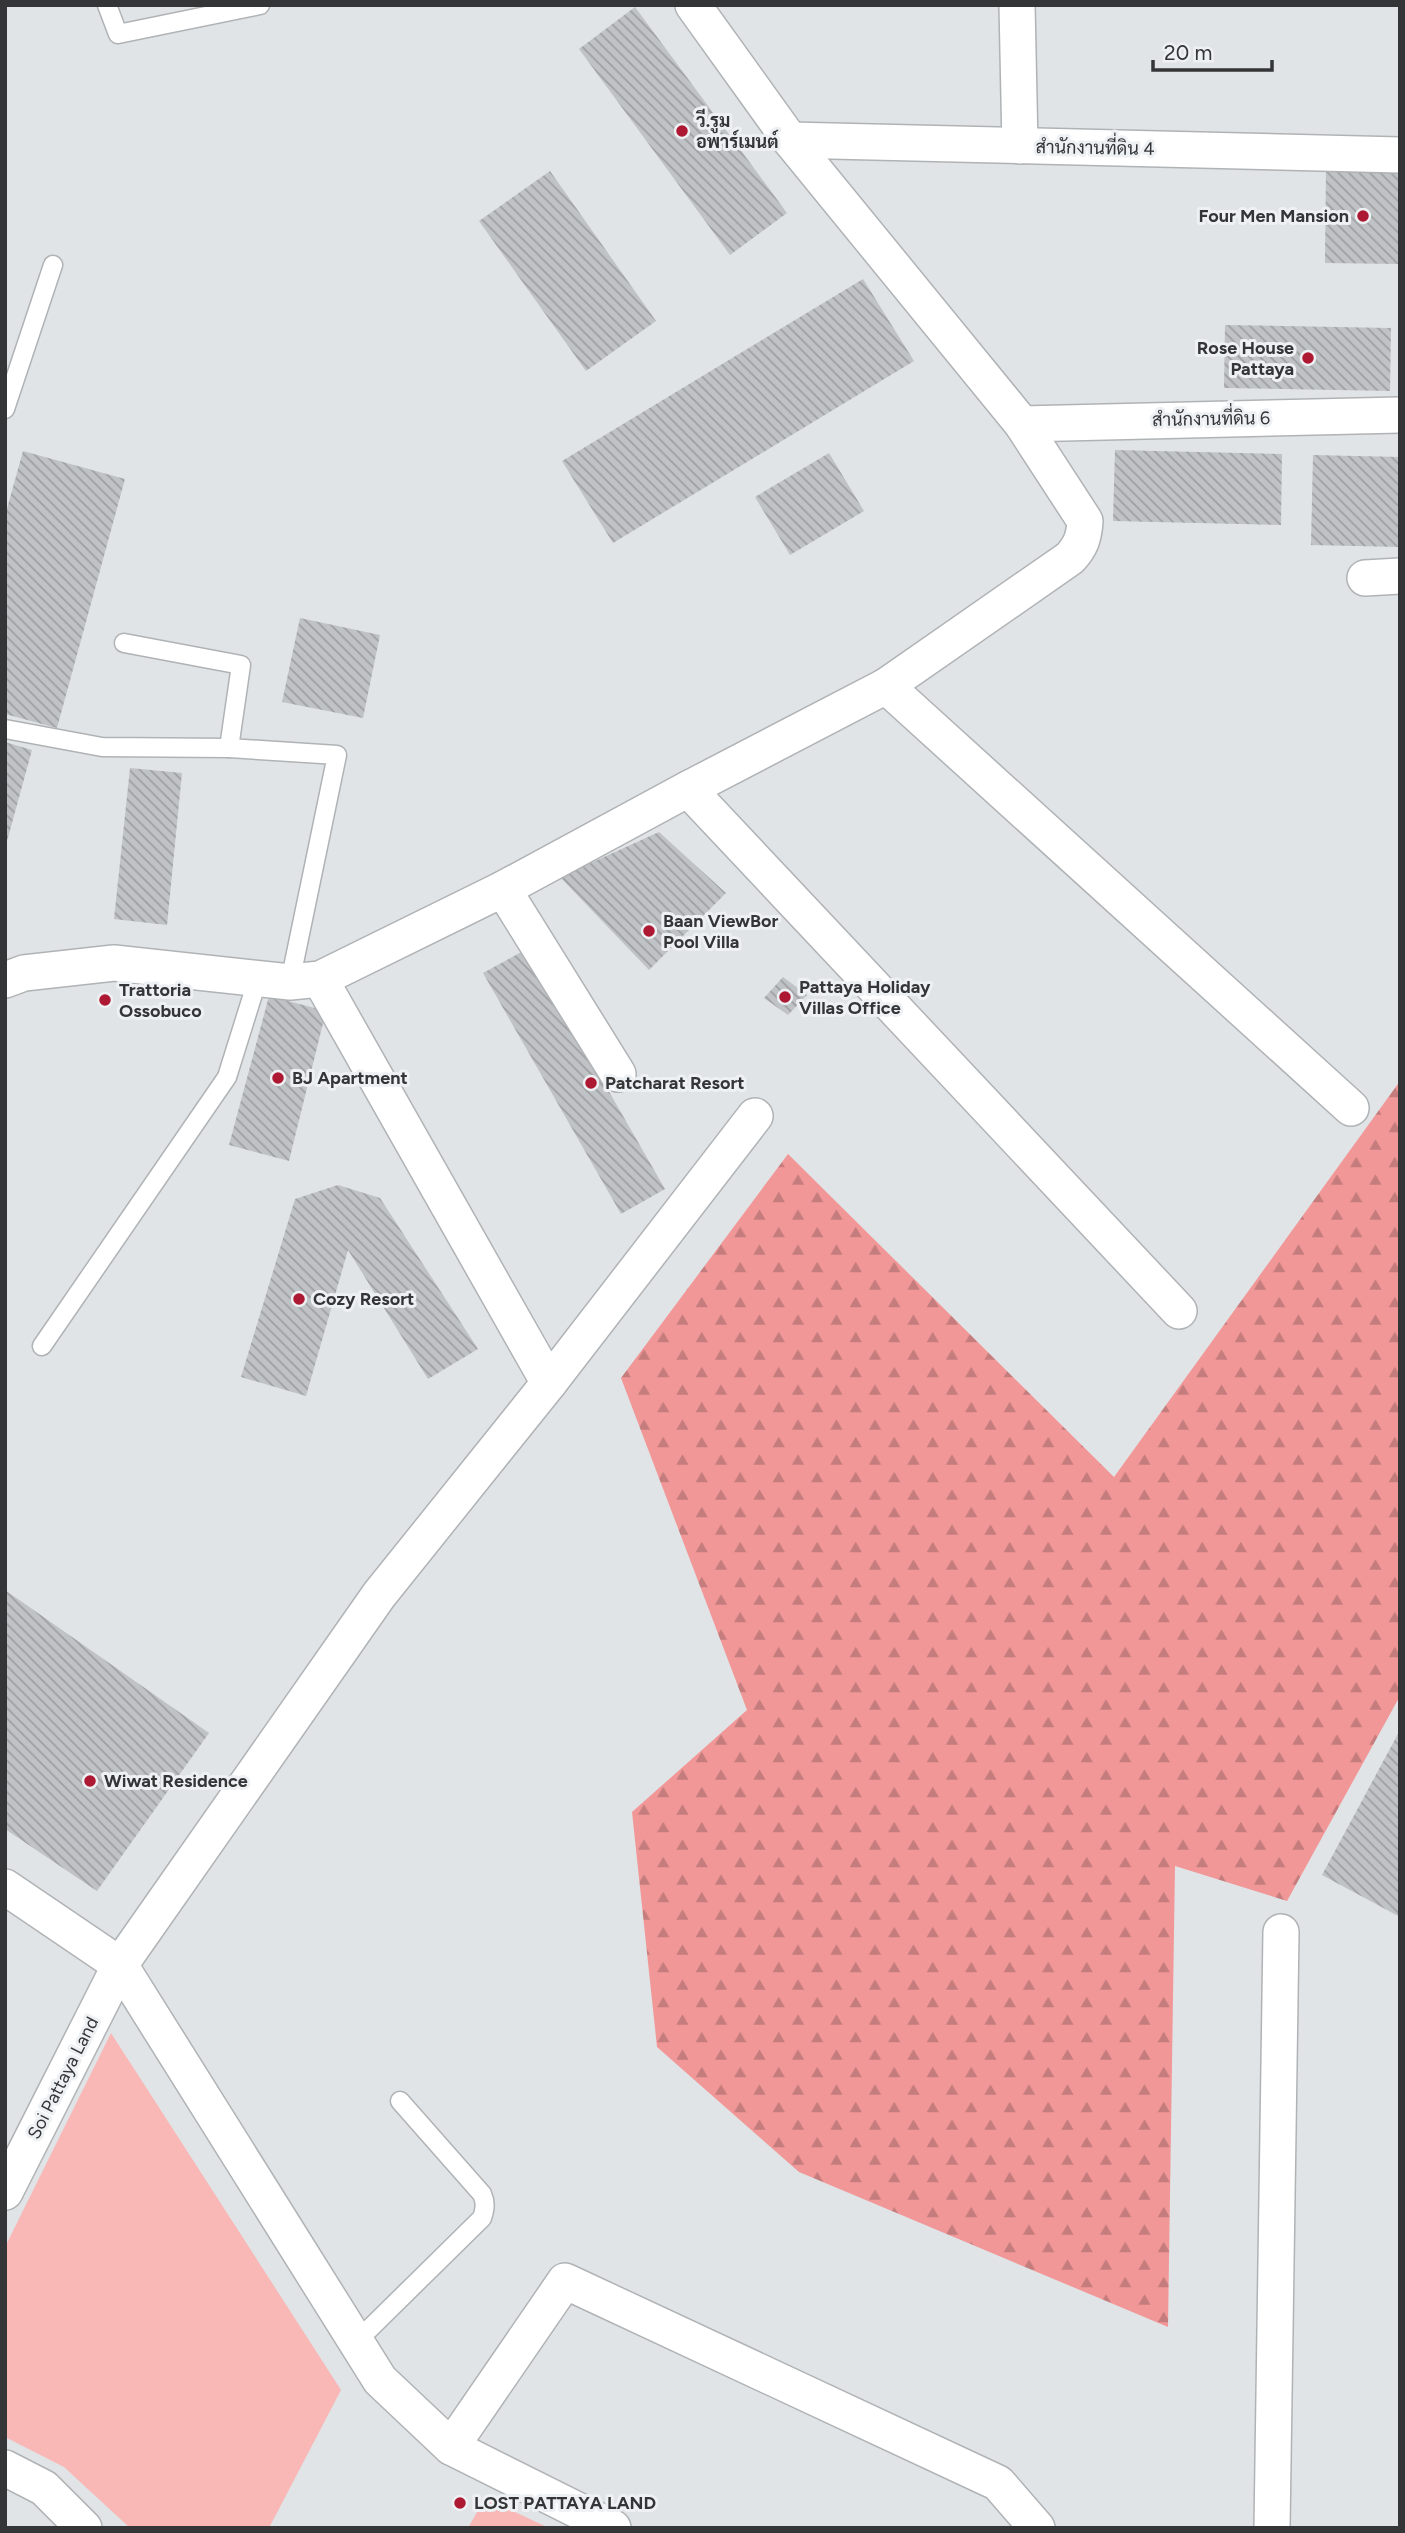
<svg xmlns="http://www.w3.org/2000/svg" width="1405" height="2533" font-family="Figtree,Sarabun,sans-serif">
<defs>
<pattern id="forest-firs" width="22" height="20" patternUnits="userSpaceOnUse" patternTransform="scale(1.75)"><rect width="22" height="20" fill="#f29798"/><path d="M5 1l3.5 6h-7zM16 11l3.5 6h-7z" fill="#c57c7d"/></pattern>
<pattern id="building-back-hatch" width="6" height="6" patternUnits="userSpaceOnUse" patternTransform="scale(1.75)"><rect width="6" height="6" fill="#c0c3c5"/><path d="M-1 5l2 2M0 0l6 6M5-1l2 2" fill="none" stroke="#9d9fa1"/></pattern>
</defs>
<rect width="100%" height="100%" fill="#e0e4e6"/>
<g fill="#f9b7b6">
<polygon points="111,2033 341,2390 269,2528 130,2528 64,2467 5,2437 5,2247"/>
<polygon points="485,2498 549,2528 468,2528"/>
</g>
<polygon fill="url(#forest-firs)" points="1400,1081 1400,1696 1287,1901 1175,1866 1168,2327 799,2172 657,2047 632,1812 747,1710 621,1378 788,1154 1114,1477"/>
<g fill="url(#building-back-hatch)">
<polygon points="635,7 787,213 730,255 579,49"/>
<polygon points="1326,170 1400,170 1400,264 1325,263"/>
<polygon points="550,171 656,321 586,371 479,221"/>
<polygon points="863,279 914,361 613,543 562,461"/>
<polygon points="1225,325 1391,328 1390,391 1224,388"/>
<polygon points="1115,450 1282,454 1281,525 1113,521"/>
<polygon points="23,451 125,479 57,728 5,714 5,516"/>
<polygon points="829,453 864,511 790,555 755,497"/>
<polygon points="1313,455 1400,457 1400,547 1311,545"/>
<polygon points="300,618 380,635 363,718 282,702"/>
<polygon points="5,742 32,750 6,845 5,845"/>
<polygon points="130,768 182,773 167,925 114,919"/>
<polygon points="659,832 726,893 649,970 560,877"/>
<polygon points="527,949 665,1189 621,1214 483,973"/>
<polygon points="783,977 807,995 788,1015 764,998"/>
<polygon points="269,996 326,1011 289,1161 229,1145"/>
<polygon points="338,1185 380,1198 478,1349 428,1379 348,1250 306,1396 241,1377 295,1199"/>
<polygon points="5,1590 209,1733 97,1891 5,1829"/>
<polygon points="1400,1730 1400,1917 1322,1875"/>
</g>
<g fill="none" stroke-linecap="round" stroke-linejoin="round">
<defs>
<g id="service">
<polyline points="107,5 118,34 260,5"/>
<polyline points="5,409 53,265"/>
<polyline points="124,643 241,665 229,748"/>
<polyline points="5,729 102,747 229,748 337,755 290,982"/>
<polyline points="42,1346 227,1077 258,978"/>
<path d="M355,2343L482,2218C485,2209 486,2203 482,2194L400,2101"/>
</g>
<g id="minor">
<polyline points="1017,5 1020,146"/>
<polyline points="790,140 1400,155"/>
<polyline points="1022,424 1400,415"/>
<polyline points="1365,578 1400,576"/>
<polyline points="886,686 1351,1108"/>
<polyline points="688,789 1179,1311"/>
<polyline points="503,889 618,1074"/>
<polyline points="320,979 549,1383"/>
<path d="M5,980L24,973L114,963L290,982L320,979L503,889L688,789L886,686L1070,558C1081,546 1084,537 1085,521L1022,424L790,140L693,5"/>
<polyline points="5,1887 120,1965 380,2380 451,2447 613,2528"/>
<polyline points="5,2192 120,1965 379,1595 549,1383 755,1116"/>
<polyline points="451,2447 565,2281 998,2483 1037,2528"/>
<polyline points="5,2468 44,2488 84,2528"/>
<polyline points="1272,2528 1281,1932"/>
</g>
</defs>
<use href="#service" stroke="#b0b3b5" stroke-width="21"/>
<use href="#minor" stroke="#b0b3b5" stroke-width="38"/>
<use href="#service" stroke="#fff" stroke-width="18"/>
<use href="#minor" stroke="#fff" stroke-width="35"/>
</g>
<g fill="#ad1832" stroke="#eef1f3" stroke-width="2.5">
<circle cx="682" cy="131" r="7"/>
<circle cx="1363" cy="216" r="7"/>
<circle cx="1308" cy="358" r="7"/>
<circle cx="649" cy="931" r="7"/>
<circle cx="785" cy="997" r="7"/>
<circle cx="105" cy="1000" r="7"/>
<circle cx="278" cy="1078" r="7"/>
<circle cx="591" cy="1083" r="7"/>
<circle cx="299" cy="1299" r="7"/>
<circle cx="90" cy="1781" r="7"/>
<circle cx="460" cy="2503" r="7"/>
</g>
<g text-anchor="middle" stroke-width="6" stroke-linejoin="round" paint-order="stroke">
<g font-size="18" font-weight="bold" fill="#343536" stroke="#eef1f3" text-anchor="start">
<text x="696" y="127">วี.รูม<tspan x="696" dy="21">อพาร์เมนต์</tspan></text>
<text x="1349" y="222" text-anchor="end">Four Men Mansion</text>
<text x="1294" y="354" text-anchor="end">Rose House<tspan x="1294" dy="21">Pattaya</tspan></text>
<text x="663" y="927">Baan ViewBor<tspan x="663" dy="21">Pool Villa</tspan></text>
<text x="799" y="993">Pattaya Holiday<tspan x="799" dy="21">Villas Office</tspan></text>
<text x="119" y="996">Trattoria<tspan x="119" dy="21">Ossobuco</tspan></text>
<text x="292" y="1084">BJ Apartment</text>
<text x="605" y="1089">Patcharat Resort</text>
<text x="313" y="1305">Cozy Resort</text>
<text x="104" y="1787">Wiwat Residence</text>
<text x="474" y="2509">LOST PATTAYA LAND</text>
</g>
<g font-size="18" fill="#343536" stroke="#eef1f3">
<text transform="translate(1095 148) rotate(1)" y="6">สำนักงานที่ดิน 4</text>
<text transform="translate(1211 419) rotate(-1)" y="6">สำนักงานที่ดิน 6</text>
<text transform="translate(63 2078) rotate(-63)" y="6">Soi Pattaya Land</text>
</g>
</g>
<rect width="1405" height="2533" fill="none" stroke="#343536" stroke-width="14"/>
<path d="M1153 60v10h119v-10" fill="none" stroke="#343536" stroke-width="3.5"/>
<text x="1164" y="60" font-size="21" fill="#343536" stroke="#eef1f3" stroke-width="5" paint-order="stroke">20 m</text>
</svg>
